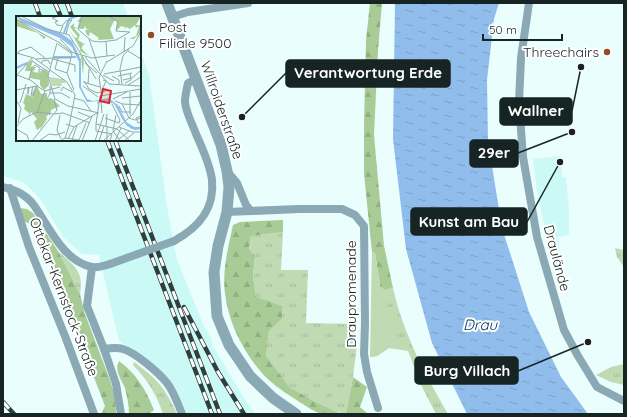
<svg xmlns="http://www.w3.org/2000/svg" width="627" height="417" font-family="Quicksand,sans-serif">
<defs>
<pattern id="grass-tufts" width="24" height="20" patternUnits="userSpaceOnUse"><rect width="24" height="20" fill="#c0dab3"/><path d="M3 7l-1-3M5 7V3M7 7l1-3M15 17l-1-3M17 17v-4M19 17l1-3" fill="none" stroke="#a4bb9a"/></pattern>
<pattern id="forest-firs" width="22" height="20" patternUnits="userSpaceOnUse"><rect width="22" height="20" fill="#a9cc96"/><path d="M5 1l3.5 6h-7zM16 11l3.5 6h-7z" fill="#91af81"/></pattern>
<pattern id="water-ripples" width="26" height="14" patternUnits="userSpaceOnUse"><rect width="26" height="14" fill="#90bdeb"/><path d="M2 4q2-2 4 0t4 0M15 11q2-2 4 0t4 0" fill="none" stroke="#7ba2c9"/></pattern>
</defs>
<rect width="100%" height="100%" fill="#e9fefd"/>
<g fill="#cbf9f6">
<polygon points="3,3 123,3 128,17 17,17 17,140 140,140 140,50 149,75 167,207 177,260 204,326 212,340 213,346 239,390 255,414 187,414 175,387 151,362 119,341 99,255 82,254 64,238 39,197 23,182 3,176"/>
<polygon points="561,156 562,177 566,177 569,211 569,235 558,237 561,269 553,259 546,235 537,191 533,159"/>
</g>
<g fill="url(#grass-tufts)">
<path d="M283,232L281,270H308L306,323L354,324L357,345L353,377L346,414C336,414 295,393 288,386C280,377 273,366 266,356L269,331L282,319L256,297L253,276L255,258L249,250L251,236Z"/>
<polygon points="615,248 624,250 624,267 617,257"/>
<path d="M58,251C74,266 84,270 80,294Z"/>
<path d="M380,286L384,290L393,288C403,333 425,374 448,414H436L422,387L408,351L389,348L377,356L370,357Z"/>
<path d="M134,362C157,379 165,387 177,414H163C156,393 148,381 133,365Z"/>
<polygon points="624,364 624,385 611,382 596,375 611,367"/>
</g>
<g fill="url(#forest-firs)">
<polygon points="370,3 382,3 378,50 374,135 384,246 393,288 384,290 380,286 375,253 372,252 364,174 364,126 366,40"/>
<polygon points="20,208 27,209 33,213 58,251 80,294 85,314 110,380 115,396 116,414 101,414 105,406 36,227 24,221"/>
<path d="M283,220V232L251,236L249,249L255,257L253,276L256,297L282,306V319L269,331L266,356L289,387L315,402L341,414C335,414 328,415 322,414C314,412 306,406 298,401C289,395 279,389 271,382C247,360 229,326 225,294C222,271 228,248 233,225L240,222Z"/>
<path d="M119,361C136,373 146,390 154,410L149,414H129C129,405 127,397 125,388C121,379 114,370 119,361Z"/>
<polygon points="353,377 367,387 360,407 368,414 346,414"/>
</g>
<polygon fill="#c0dab3" points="372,252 375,253 380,286 384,290 398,349 389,348 377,356 370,357"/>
<polygon fill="url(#water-ripples)" points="395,3 499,3 494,19 487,80 488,141 502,228 529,312 561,377 588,414 467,414 432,343 406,249 393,139"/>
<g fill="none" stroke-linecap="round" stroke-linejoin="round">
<g stroke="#8ba9b4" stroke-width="8">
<polyline points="529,3 521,58 519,102 523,157 537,237 564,330 578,356 597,387 624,401"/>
<polyline points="172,17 188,12 248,3"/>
<polyline points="227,171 237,183 246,205 251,211"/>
<path d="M3,187C10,189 17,190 23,195C30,199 35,206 39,213C52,233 66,262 92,267C97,268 104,266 110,264"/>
<polyline points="10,188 29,247 65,336 94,414"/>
<polyline points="227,212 299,209 342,209 355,215 364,226 365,323 364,354 367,372 378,408"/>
<path d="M174,241C198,228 215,210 212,180C210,164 202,148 196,134C192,123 186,113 185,102C185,95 187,89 188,83L196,79"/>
<polyline points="92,267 87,306 104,349 116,384 121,414"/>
<path d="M104,349C110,348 117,347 123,349C136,353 158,372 167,383C174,392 178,404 182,414"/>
</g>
<polyline stroke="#8ba9b4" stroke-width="11" points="167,3 221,145 227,171 229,187 227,212 218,246 214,272 217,316 229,345 250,376 273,398 296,414"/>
<defs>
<g id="rail">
<polyline points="35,3 40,17"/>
<polyline points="55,3 61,17"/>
<polyline points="67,3 72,17"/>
<polyline points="107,140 212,414"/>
<polyline points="115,140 220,414"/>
<polyline points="184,307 218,372 244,414"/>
<polyline points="3,402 14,414"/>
</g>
</defs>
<use href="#rail" stroke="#303e3e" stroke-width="4.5"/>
<use href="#rail" stroke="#fff" stroke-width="3" stroke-dasharray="9" stroke-linecap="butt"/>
<polyline stroke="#8ba9b4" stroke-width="8" points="110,264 174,241"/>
</g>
<g fill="#924c23" stroke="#fff" stroke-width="1.5">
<circle cx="151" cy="35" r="4"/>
<circle cx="607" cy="52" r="4"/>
</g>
<g text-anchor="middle" stroke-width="4" stroke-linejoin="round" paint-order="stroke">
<g font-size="14" fill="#172424" stroke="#fff" text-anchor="start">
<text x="159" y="32">Post<tspan x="159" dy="16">Filiale 9500</tspan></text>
<text x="599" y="57" text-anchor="end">Threechairs</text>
</g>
<g font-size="14" fill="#172424" stroke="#fff">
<text transform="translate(222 110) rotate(71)" y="5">Willroiderstraße</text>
<text transform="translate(557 258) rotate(75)" y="5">Draulände</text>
<text transform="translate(351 294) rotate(-90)" y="5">Draupromenade</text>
<text transform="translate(64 297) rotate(69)" y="5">Ottokar-Kernstock-Straße</text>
</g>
<g font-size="15" font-style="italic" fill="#043660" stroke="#fff">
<text x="480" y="330">Drau</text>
</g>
</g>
<g transform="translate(16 16)">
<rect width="125" height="125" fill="#e9fefd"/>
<path d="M66,0H125L120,9H125V16L118,23H113L120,20L123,10L120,12L119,9L114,13L110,11L108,14L109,11L105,10L100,15L101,5H98L94,13L98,23L82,24L83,22L74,16L73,20L71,19L69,14H74L70,13V10L67,13L58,12L64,19L62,24L68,28L71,26L66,30V33L73,40L64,35L68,45L67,59L64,32L54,15L59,22L62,21L54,11L58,7V11L62,12L64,6H61ZM0,2L14,12L30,21L28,23L22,17L0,10ZM17,43L15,51H20L17,56L26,57L28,53L32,56L33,69L28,74L24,69V64L14,62L15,55H9L11,48ZM21,70L25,78L31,77V83L35,82L44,90L35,94L34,100L33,98L30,101L31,103L24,114L25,111L21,114L18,106L21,103L15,96L12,101L13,97L8,93L9,89L7,87L10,78L17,81L16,77Z" fill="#a9cc96"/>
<path d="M33,61L47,63L50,67H45L46,70H36Z" fill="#c0dab3"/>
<path d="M0,0L46,18L56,25L65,44V71L71,83L77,85L93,82L101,89L111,107L118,111H125V113H116L110,109L99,89L93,84L71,86L63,71V46L56,31L44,22L6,6Z" fill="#90bdeb"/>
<path fill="none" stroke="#90bdeb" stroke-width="2" d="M48,17L53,3L61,0M38,41H60M0,52L11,47M100,88L108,104M110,107L119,113L125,112"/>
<path fill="none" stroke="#95a7a6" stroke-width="1" d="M5,0L31,13L53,19L65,38M44,0L36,2L42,5L39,6L41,9L47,10L44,16M93,0L102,6L100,15L114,16M0,3L44,27L55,36L76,42L99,39M46,10L50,5L56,4L53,8L50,18M65,16L76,25L85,26L100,24L114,16M65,16L62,13L66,0M44,23L57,37M73,23L84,55M90,26L91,40M41,27L32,60L39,83L52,90L83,97M42,28L56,38L55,42M112,35L125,43M108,36L109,21M0,37L18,42L33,53M2,38L3,35L15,31L29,42M66,40L80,63M69,41L93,68M37,42H55M42,42L39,53L51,57M55,42L51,57L58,74M20,43L37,42M37,43L59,49V56M16,45L33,56M91,46L117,30L125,16M26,47V45L32,44L34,48M69,47L81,57M23,53L27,54V56H23ZM34,54L51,66L59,79L53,110L49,122L44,125M105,55L125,51M88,58L104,55M1,59L14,64M87,59L98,65M0,60L16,42M96,60L103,64V69M102,60L116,57M107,64L116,62L124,55M68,65L73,73L81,77L90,75M67,66L84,71M109,67L115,64L114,58M72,68L73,53M93,68L125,70M106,68L104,53L107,40L113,33M112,69L125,61M17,70L15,79L17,80L20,70M22,70L13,63L16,52L19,49L24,52M67,70L82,81M12,71V78L13,72M0,74L21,70L29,75L44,71M86,74L90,65L87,64M45,75L47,71L56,76M85,75L83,61L91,45M34,77H45L54,82M84,80L125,73M84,80L80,108L101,113M58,82L68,85L75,95M106,82L125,80M97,83L111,76M0,84L5,92L2,107M30,84L34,78V70M85,85L86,97M99,85L107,88L125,89M4,87L10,68M81,87L90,84L96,87M96,88L104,104L103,107M106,88L113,102L119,104L125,102M103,90L106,96H115M62,96L74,101M21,97L29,75M38,98L47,97L74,107M44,99L41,114L45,123M100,99L97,115L104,125M114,99V76M125,100L120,102L122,107L125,106M89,102L103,107M50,108L58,111L81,97M80,108V115L96,118L94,125M90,110L91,98M0,111L7,103L21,96L37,98M103,111L116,116H125M0,113L11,119L13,125M101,113L114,125M49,122L63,124M52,123L58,111M103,123L113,115M56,124L61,109M63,124L70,107M16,125L41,94L38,83M23,125L33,118L40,119L49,116M66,125L76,100M79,125L88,98M83,125L88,110M87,125L117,98L125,84M91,125V110M99,125L105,112M108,125L118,117"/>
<path fill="#d62828" fill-opacity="0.15" stroke="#d62828" stroke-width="2" d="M87,73L95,75L93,87L84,85Z"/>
<rect width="125" height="125" fill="none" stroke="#172424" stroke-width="2"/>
</g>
<path fill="none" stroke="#172424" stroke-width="1.5" d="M242 117L286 73M581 67L572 111M572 132L518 153M560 162L527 222M588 342L518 371"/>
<g fill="#172424" stroke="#fff" stroke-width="1.5">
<circle cx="242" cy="117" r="4"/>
<circle cx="581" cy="67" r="4"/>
<circle cx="572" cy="132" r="4"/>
<circle cx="560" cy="162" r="4"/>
<circle cx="588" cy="342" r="4"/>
</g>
<g fill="#172424" stroke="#172424" stroke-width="1.5">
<rect x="286" y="60" width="164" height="27" rx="4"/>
<rect x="500" y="98" width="72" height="27" rx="4"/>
<rect x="470" y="140" width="48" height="27" rx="4"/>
<rect x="411" y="208" width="116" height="27" rx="4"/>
<rect x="415" y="357" width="103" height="27" rx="4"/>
</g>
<g font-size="15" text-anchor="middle" font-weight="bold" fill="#fff">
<text x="368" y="78">Verantwortung Erde</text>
<text x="536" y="116">Wallner</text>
<text x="494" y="158">29er</text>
<text x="469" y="227">Kunst am Bau</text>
<text x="467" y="376">Burg Villach</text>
</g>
<rect width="627" height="417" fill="none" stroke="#172424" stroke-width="8"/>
<path d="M483 34v6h79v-6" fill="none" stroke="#172424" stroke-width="2"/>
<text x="489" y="34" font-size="12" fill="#172424" stroke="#ffffff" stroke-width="3" paint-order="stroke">50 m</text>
</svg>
